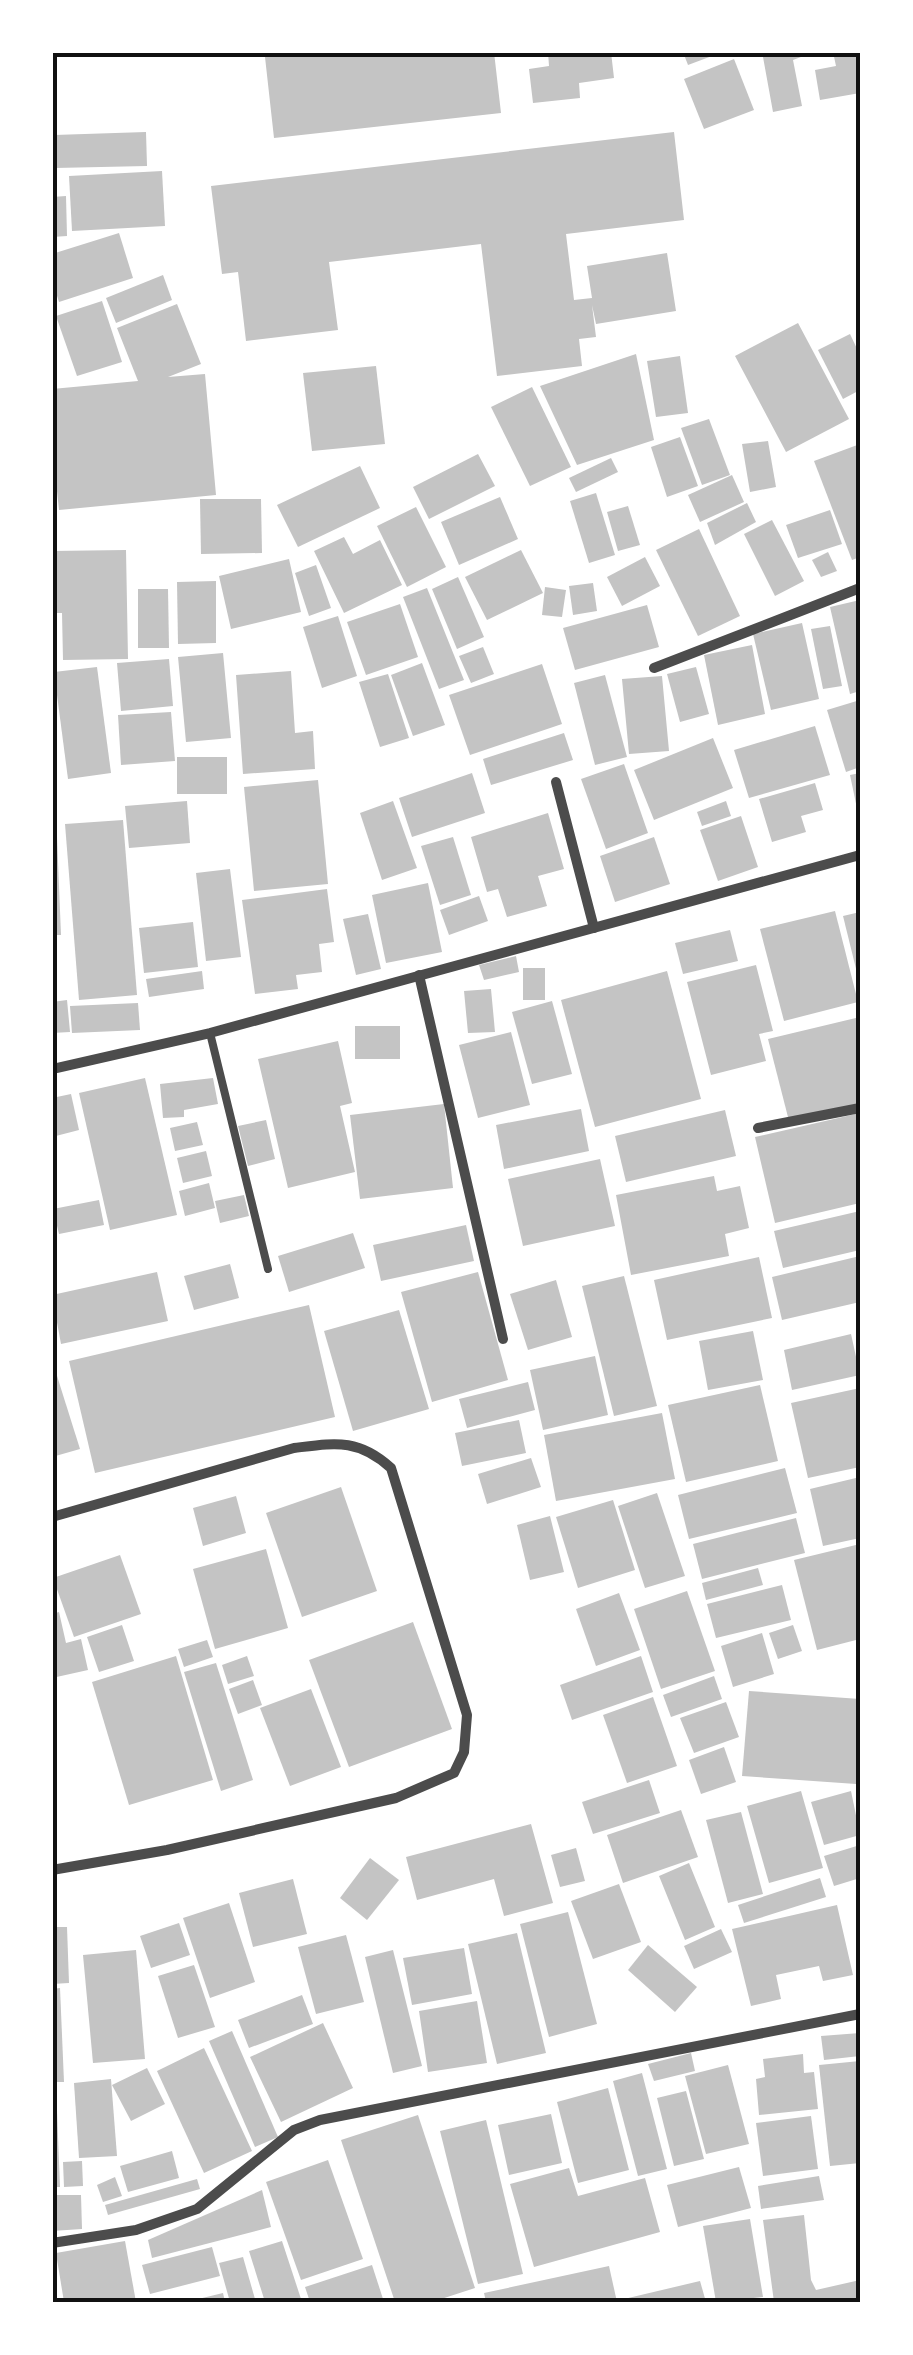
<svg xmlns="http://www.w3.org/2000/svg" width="913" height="2355" font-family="Inter,sans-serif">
<rect width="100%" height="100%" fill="#fff"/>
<g fill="#c4c4c4">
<polygon points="279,52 494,52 501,113 274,138 265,57 279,56"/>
<polygon points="548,52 611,52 614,78 579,83 580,98 533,103 529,69 549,66"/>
<polygon points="683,52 720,52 720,53 688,65"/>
<polygon points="768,52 814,52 793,60 802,106 773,112 763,57 769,57"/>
<polygon points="833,52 860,52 860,93 820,100 815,70 836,66"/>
<polygon points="734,59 754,110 704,129 684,79"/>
<polygon points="146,132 147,166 55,168 54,135"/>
<polygon points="674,132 684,220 566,234 574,300 592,298 587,266 667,253 676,311 596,324 592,305 596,337 579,339 582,366 497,376 481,244 329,262 338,330 246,341 238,272 222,274 211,186"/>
<polygon points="162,171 165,226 72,231 69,176"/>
<polygon points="66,196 67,236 52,237 52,197"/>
<polygon points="119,233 133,278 59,302 52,280 52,254"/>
<polygon points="163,275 172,300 116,323 106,298"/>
<polygon points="102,301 122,362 77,376 56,316"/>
<polygon points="177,304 201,364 168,377 205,374 216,495 59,510 52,444 52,389 138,381 117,328"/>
<polygon points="798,323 849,419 786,452 735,356"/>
<polygon points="850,334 860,355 860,390 843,399 818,350"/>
<polygon points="636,354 654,440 577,465 540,386"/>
<polygon points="680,356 688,413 656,417 647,361"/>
<polygon points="376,366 385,444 312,451 303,373"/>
<polygon points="532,387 571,467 530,486 491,407"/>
<polygon points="709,419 730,475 702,485 681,428"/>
<polygon points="680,437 698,486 667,497 651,447"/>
<polygon points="768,441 776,487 750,492 742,444"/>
<polygon points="860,444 860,557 852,560 814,461"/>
<polygon points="478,454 495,486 429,519 413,487"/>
<polygon points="611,458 618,472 576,492 569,478"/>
<polygon points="360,466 380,508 298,547 277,505"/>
<polygon points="732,475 744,502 700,522 688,495"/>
<polygon points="596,493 615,555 589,563 570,501"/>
<polygon points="500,497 518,539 459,565 441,522"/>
<polygon points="200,499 261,499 262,553 201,554"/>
<polygon points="747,503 756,522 715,545 707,523"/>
<polygon points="628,506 640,545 618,551 607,512"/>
<polygon points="416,507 446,567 407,587 377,526"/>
<polygon points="830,510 842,544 798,558 786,525"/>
<polygon points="772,520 804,581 775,596 744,534"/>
<polygon points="699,529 740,616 698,636 656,550"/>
<polygon points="344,537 353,554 380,540 402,585 344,613 314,551"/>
<polygon points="126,550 128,659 63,660 62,613 52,613 52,551"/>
<polygon points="521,550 543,593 487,620 465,577"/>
<polygon points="828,552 837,571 821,577 812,560"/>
<polygon points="645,557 660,586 622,606 607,577"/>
<polygon points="289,559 301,612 231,629 219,576"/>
<polygon points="316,565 331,608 309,616 295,573"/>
<polygon points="458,577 484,637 457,649 432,589"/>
<polygon points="216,581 216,643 178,644 177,582"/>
<polygon points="593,583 597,611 573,615 569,586"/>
<polygon points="545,587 566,590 562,617 542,615"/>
<polygon points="427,588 464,680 439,689 403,597"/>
<polygon points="138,589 168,589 169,648 138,648"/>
<polygon points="860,600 860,691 850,694 830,607"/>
<polygon points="400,604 418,657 366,675 347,622"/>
<polygon points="647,605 659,647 575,670 563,628"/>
<polygon points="338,616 357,676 322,688 303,627"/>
<polygon points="802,623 819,699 771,710 753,634"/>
<polygon points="830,626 842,686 823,689 811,629"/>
<polygon points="752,645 765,714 718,725 704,655"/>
<polygon points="483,647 494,674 471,683 459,656"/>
<polygon points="223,653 231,738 186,742 178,657"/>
<polygon points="169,659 173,706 121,711 117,663"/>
<polygon points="422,663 445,725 413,736 391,675"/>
<polygon points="542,664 562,724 470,755 449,695"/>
<polygon points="97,667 111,773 68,779 54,672"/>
<polygon points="696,667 709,714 680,722 667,674"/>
<polygon points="291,671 295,733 313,731 315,769 243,774 236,675"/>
<polygon points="388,674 409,738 380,747 359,682"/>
<polygon points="605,675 627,757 595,765 574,683"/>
<polygon points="662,676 669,751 629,754 622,679"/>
<polygon points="860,700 860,767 846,772 827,710"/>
<polygon points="171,712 175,761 121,765 118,715"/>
<polygon points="815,726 830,775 749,798 734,750"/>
<polygon points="564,733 573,760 491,785 483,759"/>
<polygon points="713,738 733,788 654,820 634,770"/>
<rect x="177" y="757" width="50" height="37"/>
<polygon points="624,764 648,833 606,849 581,779"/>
<polygon points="472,773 485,813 412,837 399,798"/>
<polygon points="860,773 860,818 859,818 850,775"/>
<polygon points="318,780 328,884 254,891 244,787"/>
<polygon points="815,783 823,810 801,816 806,832 772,842 759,799"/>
<polygon points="187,801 190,843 129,848 125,806"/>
<polygon points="393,801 417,868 382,880 360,813"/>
<polygon points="726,801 731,816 702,826 697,812"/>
<polygon points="548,813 564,869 538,876 547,906 507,917 498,889 487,892 471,837"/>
<polygon points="741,816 758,867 718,881 700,830"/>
<polygon points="123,820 137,995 79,1000 65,824"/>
<polygon points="57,837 61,935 52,935 52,838"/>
<polygon points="453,837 471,895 440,905 421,846"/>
<polygon points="654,837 670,884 615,902 600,856"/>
<polygon points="230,869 241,957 206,961 196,873"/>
<polygon points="428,883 442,952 386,963 372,895"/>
<polygon points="327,889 334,942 319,944 322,972 296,975 298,989 255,994 242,900"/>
<polygon points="479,896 488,921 449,935 440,910"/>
<polygon points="835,911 858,1002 784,1021 760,929"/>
<polygon points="860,912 860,981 859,981 843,916"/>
<polygon points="368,914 381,969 356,975 343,919"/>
<polygon points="193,922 198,967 144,973 139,928"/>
<polygon points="730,930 738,961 683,974 675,943"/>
<polygon points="516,956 519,972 484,980 479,965"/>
<polygon points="756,965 773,1031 759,1034 766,1061 711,1075 687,982"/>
<rect x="523" y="968" width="22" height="32"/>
<polygon points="202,971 204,989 149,997 146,979"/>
<polygon points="667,971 701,1099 595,1127 561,1000"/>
<polygon points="491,989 495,1032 468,1033 464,991"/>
<polygon points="67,1000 70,1032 52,1033 52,1002"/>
<polygon points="552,1001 572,1074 532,1084 512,1012"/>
<polygon points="138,1003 140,1030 72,1033 70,1006"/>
<polygon points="860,1017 860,1103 789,1121 768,1039"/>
<rect x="355" y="1026" width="45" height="33"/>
<polygon points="511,1032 530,1105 478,1118 459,1045"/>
<polygon points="338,1041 352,1103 340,1106 355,1172 288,1188 258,1059"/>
<polygon points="145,1078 177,1215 110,1230 79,1093"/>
<polygon points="213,1078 218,1104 184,1110 184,1117 163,1118 160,1084"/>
<polygon points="71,1094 79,1130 52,1137 52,1098"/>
<polygon points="444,1104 453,1188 360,1199 350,1115"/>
<polygon points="581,1109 589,1151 504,1169 496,1125"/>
<polygon points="725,1110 736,1156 626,1182 615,1136"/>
<polygon points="860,1113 860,1203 775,1223 755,1137"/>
<polygon points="266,1120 275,1159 248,1166 238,1126"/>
<polygon points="197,1122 203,1145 175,1151 170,1128"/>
<polygon points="206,1151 212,1176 183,1183 177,1158"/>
<polygon points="600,1159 615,1226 523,1246 508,1179"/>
<polygon points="714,1176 717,1191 740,1186 749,1228 725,1234 729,1256 631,1275 616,1195"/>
<polygon points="209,1183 215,1208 185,1216 179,1191"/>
<polygon points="244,1195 249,1216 220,1223 215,1201"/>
<polygon points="99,1200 104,1225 59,1234 53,1209"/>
<polygon points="860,1211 860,1250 783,1268 774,1231"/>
<polygon points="466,1225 474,1261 381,1281 373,1245"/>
<polygon points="353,1233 365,1268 289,1292 278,1256"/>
<polygon points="860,1256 860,1302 782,1320 772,1277"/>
<polygon points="759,1257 772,1318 667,1340 654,1280"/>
<polygon points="230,1264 239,1298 194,1310 184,1276"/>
<polygon points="157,1272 168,1321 61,1344 52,1295"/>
<polygon points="478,1272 508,1380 432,1402 401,1292"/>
<polygon points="624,1276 657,1406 614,1416 582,1286"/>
<polygon points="556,1280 572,1337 528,1350 510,1294"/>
<polygon points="309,1305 335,1417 95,1473 69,1361"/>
<polygon points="399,1310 429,1409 353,1431 324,1331"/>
<polygon points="753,1331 763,1380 708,1390 699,1341"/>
<polygon points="851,1334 860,1375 792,1390 784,1350"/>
<polygon points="595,1356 608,1415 543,1430 530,1370"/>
<polygon points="52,1360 80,1449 52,1457"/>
<polygon points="528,1382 535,1410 467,1428 459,1399"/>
<polygon points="760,1385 778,1461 686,1482 668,1405"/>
<polygon points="860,1388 860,1467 808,1478 791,1403"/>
<polygon points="662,1413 675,1479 556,1501 544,1435"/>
<polygon points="519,1420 526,1453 462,1466 455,1433"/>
<polygon points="531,1458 541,1487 487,1504 478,1474"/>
<polygon points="785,1468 797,1513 689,1539 678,1495"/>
<polygon points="860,1477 860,1538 823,1546 810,1489"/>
<polygon points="341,1487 377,1591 302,1617 266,1513"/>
<polygon points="657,1493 685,1576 645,1588 618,1506"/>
<polygon points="236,1496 246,1533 203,1546 193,1508"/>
<polygon points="613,1500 635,1570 578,1588 556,1517"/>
<polygon points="550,1516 564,1572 530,1580 517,1525"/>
<polygon points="796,1518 805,1553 702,1579 693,1544"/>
<polygon points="860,1544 860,1639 817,1650 794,1560"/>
<polygon points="266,1549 288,1628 215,1649 193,1569"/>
<polygon points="120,1555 141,1614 74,1637 53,1578"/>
<polygon points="758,1568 763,1585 706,1600 702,1583"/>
<polygon points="782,1585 791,1620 716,1638 707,1604"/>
<polygon points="687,1591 715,1671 661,1689 634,1609"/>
<polygon points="619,1593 640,1650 596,1666 576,1609"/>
<polygon points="59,1612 66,1643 81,1639 88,1670 52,1678 52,1614"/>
<polygon points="413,1622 452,1729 349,1767 309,1660"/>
<polygon points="122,1625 134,1661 99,1672 87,1637"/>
<polygon points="793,1625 802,1651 778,1659 769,1633"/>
<polygon points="762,1633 774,1674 733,1687 721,1646"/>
<polygon points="207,1640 213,1657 184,1667 178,1649"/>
<polygon points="176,1656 213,1780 129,1805 92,1682"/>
<polygon points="247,1656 254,1676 228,1684 222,1665"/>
<polygon points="641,1656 653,1692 572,1720 560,1685"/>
<polygon points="216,1663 253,1780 221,1791 184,1672"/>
<polygon points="714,1676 722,1699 671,1717 663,1695"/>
<polygon points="253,1680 262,1705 238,1714 229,1689"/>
<polygon points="311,1689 341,1767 290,1786 260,1708"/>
<polygon points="749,1691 860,1699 856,1784 742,1776"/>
<polygon points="653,1697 677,1766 627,1783 603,1715"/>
<polygon points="726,1702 739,1737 694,1753 680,1718"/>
<polygon points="724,1747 736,1782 701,1794 689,1760"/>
<polygon points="649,1780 660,1813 593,1834 582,1802"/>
<polygon points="801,1791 823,1868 769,1883 747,1806"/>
<polygon points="851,1791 860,1835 824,1845 811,1802"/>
<polygon points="681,1810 698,1857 623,1883 607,1835"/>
<polygon points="741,1812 763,1894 728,1903 706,1820"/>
<polygon points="531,1824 553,1903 504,1916 494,1879 417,1900 406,1857"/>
<polygon points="860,1845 860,1878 834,1886 824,1856"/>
<polygon points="576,1848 585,1881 560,1887 551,1855"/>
<polygon points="370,1858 399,1880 367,1920 340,1898"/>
<polygon points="689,1863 715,1927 685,1940 659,1876"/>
<polygon points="820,1878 826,1897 744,1923 738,1905"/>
<polygon points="293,1879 307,1934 253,1947 239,1893"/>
<polygon points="619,1884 641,1942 593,1959 571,1901"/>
<polygon points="229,1903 255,1982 210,1998 183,1918"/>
<polygon points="837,1905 853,1975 823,1981 819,1966 776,1975 781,1999 751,2006 732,1929"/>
<polygon points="568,1912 597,2024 549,2037 520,1924"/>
<polygon points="179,1923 190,1955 151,1968 140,1936"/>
<polygon points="52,1927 67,1927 69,1983 52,1984"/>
<polygon points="721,1929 732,1952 694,1969 684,1946"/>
<polygon points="517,1933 546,2053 497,2064 468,1944"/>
<polygon points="346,1935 364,2002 316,2014 298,1947"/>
<polygon points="648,1945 697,1987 675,2012 628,1970"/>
<polygon points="464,1948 472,1994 412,2005 403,1958"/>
<polygon points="136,1950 145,2059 93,2063 83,1955"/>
<polygon points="393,1950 422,2066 393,2073 365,1957"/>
<polygon points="194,1965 215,2027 178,2038 158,1976"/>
<polygon points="60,1988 64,2082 52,2082 52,1989"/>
<polygon points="302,1995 313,2024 249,2048 238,2020"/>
<polygon points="477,2001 487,2063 428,2072 419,2011"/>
<polygon points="323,2023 353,2088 281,2122 250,2057"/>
<polygon points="232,2031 278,2137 255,2147 209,2041"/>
<polygon points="860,2033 860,2056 824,2060 821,2036"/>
<polygon points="204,2048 252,2151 204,2173 157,2071"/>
<polygon points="691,2053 695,2071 654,2081 648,2064"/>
<polygon points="803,2054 804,2073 814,2072 818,2109 759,2115 756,2079 765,2077 763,2059"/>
<polygon points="860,2061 860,2163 830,2166 819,2065"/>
<polygon points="728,2065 749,2144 706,2154 685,2076"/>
<polygon points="147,2068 165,2104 131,2121 112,2085"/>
<polygon points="642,2073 667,2169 638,2176 613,2081"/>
<polygon points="111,2079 117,2156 79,2158 74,2083"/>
<polygon points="608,2088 629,2170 578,2183 557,2102"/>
<polygon points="686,2091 704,2159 674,2166 657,2098"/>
<polygon points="57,2111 60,2187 52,2187 52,2112"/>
<polygon points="551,2114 562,2163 509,2175 498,2125"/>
<polygon points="418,2115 475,2288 432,2302 395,2302 341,2140"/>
<polygon points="811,2116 818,2169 763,2176 756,2123"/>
<polygon points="486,2120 523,2274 478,2284 440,2131"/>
<polygon points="172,2151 179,2178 128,2192 120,2166"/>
<polygon points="328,2160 363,2259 301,2280 266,2182"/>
<polygon points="82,2161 83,2186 64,2187 63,2162"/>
<polygon points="739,2167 751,2208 678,2227 667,2185"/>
<polygon points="569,2168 578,2196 645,2178 660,2232 534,2267 510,2184"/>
<polygon points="819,2176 824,2200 761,2209 758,2186"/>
<polygon points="115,2177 122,2196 103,2202 97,2185"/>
<polygon points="197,2179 200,2189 108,2215 105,2205"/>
<polygon points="262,2190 271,2227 152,2258 148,2240"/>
<polygon points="52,2195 81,2195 82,2229 52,2231"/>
<polygon points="804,2215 811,2280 816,2290 860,2280 860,2302 774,2302 763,2220"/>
<polygon points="750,2219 763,2297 716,2302 703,2226"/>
<polygon points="125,2241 136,2302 64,2302 56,2253"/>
<polygon points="282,2241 302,2302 265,2302 249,2251"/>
<polygon points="212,2247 220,2276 150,2294 142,2265"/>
<polygon points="243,2257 255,2299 230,2302 219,2263"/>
<polygon points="372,2265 384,2302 310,2302 305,2287"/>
<polygon points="609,2266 617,2302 486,2302 484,2293"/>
<polygon points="700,2281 706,2302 625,2302 624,2299"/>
<polygon points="223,2293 225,2302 190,2302 190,2301"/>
</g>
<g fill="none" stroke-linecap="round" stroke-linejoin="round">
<polyline stroke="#4c4c4c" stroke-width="8" points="210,1033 268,1269"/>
<g stroke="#4c4c4c" stroke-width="10">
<polyline points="654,668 860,588"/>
<polyline points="556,782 594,928"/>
<polyline points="419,975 503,1339"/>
<polyline points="52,1069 210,1033 860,855"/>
<polyline points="758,1128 860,1108"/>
<path d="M52,1517L294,1448C335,1443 358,1438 391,1468L467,1715L464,1752L454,1773L396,1798L167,1850L52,1870"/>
<polyline points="52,2243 136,2230 197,2209 294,2130 320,2120 860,2014"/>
</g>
</g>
<rect width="913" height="2355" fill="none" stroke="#ffffff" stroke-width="110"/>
<rect x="55" y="55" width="803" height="2245" fill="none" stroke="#111" stroke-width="4"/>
</svg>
